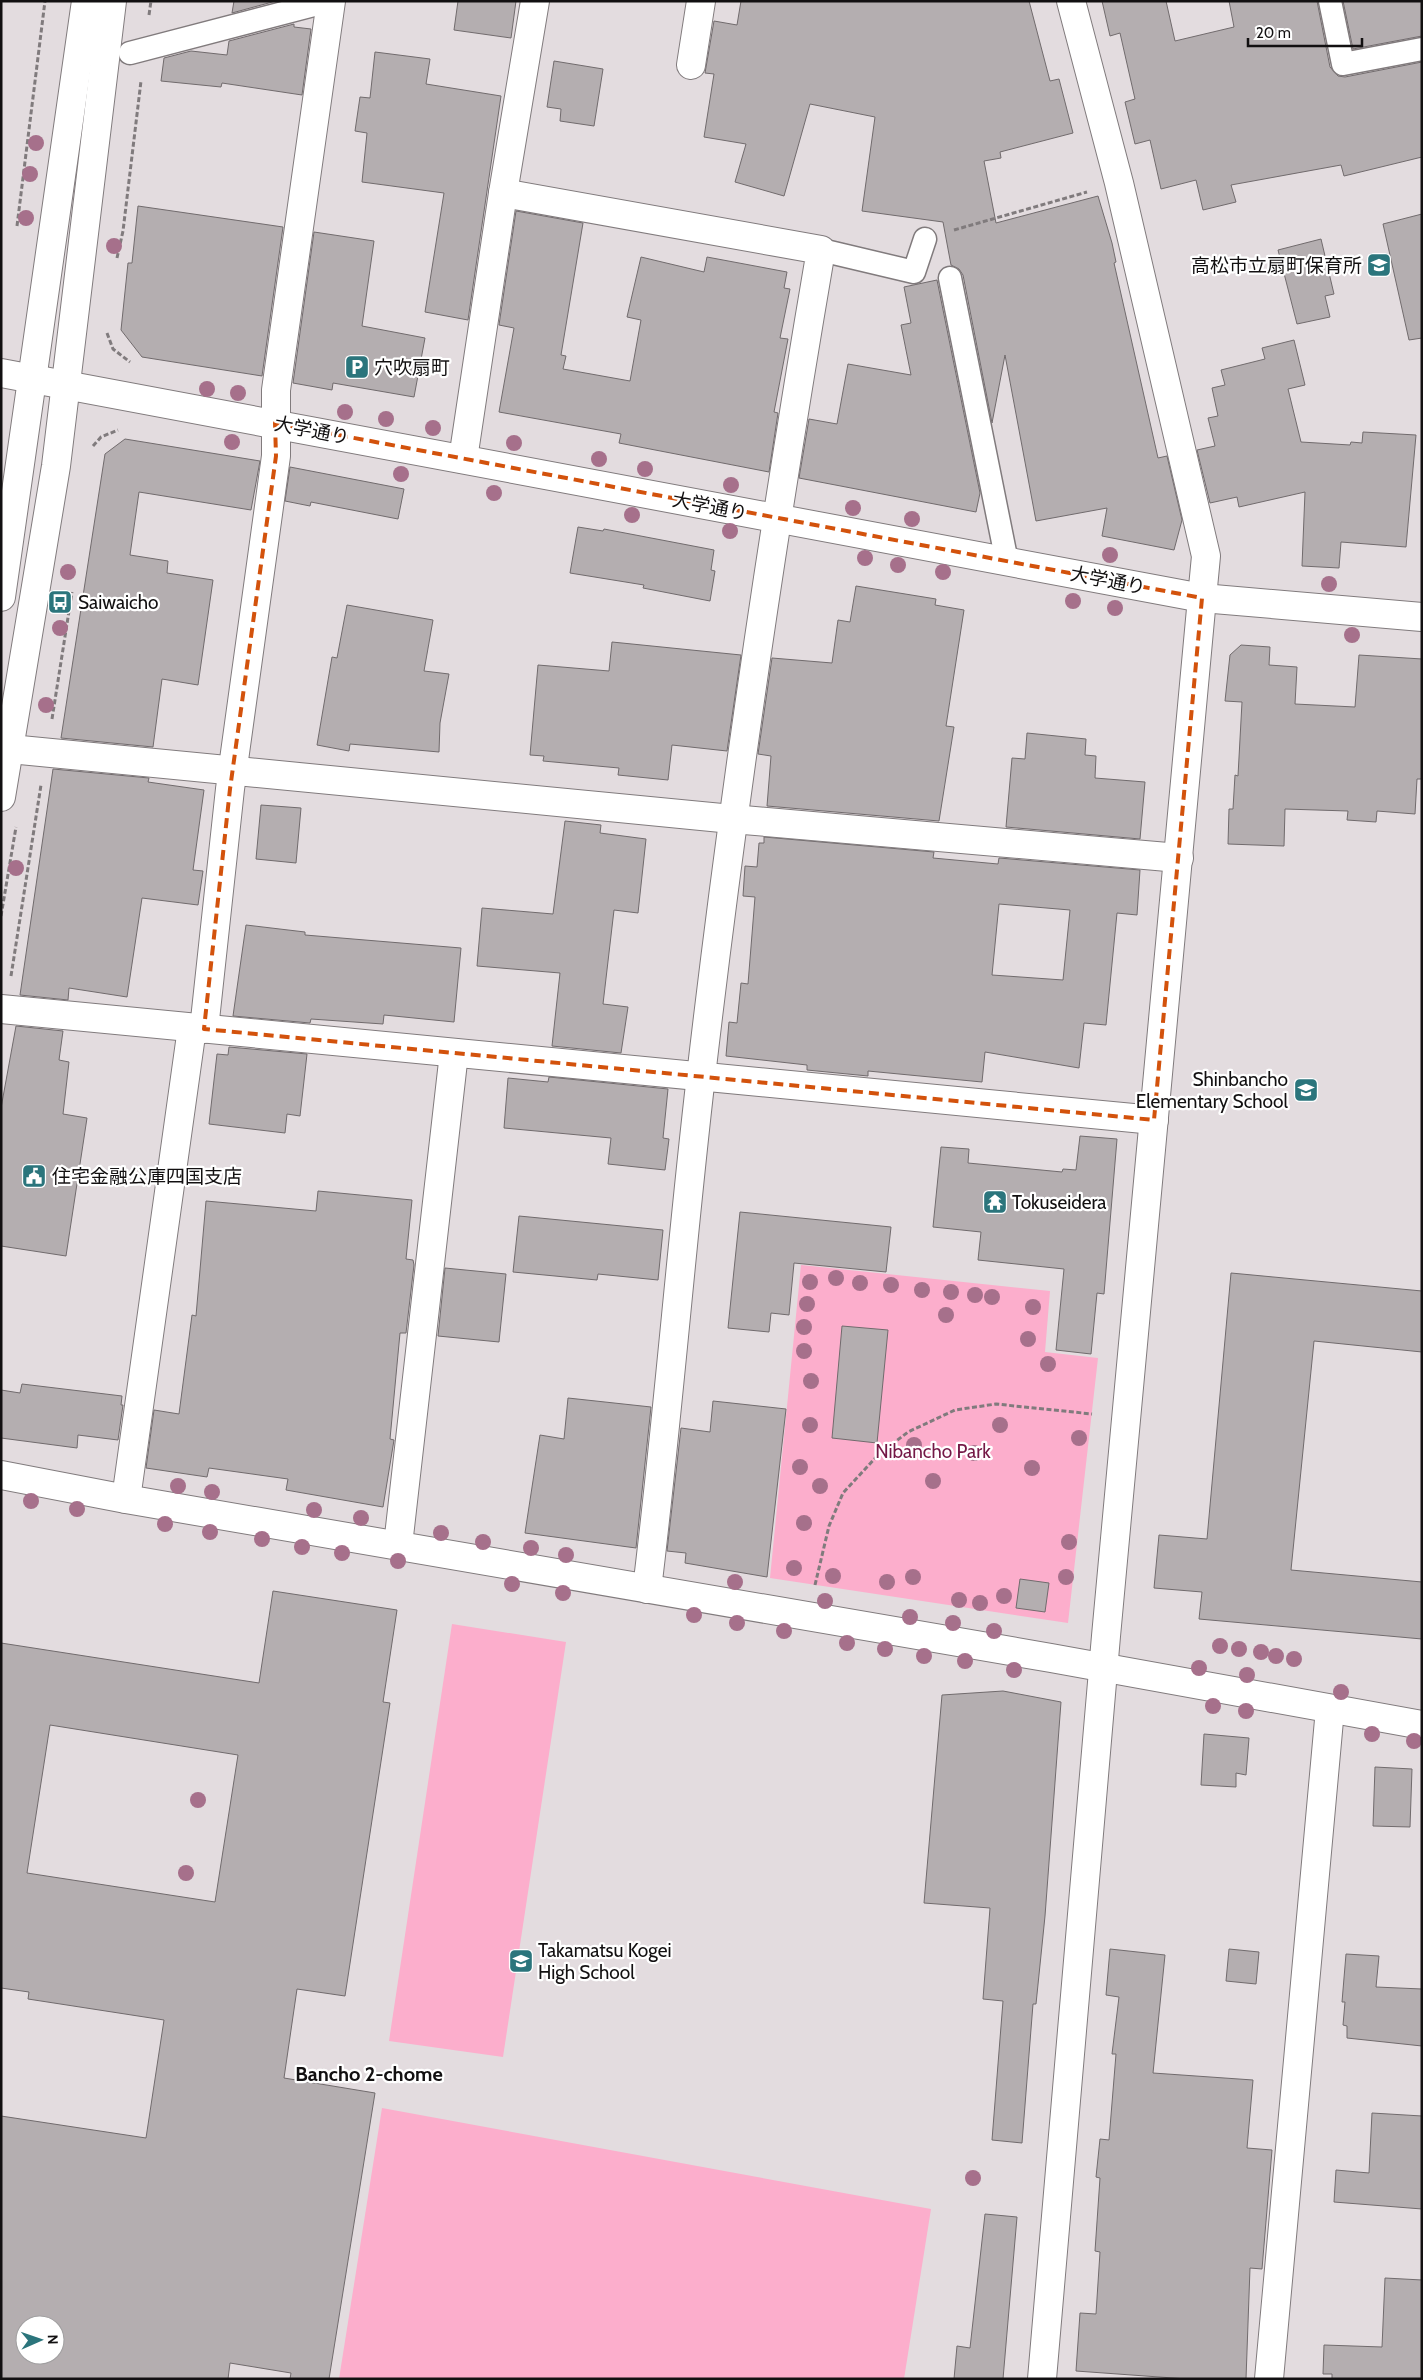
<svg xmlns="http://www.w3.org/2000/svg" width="1423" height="2380" font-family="Cabin,'Noto Sans JP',sans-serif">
<rect width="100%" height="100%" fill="#e3dcdf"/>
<g fill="#fcaecc">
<polygon points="801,1265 1050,1291 1045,1352 1098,1358 1068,1623 770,1578"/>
<polygon points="452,1624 566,1642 503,2057 389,2041"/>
<polygon points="382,2108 931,2209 904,2379 339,2379"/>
</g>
<g fill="#b4aeb0" stroke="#716b6d" fill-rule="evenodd">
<polygon points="234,1 276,1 232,13"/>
<polygon points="458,1 516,1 511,38 454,30"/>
<polygon points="741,1 1029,1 1050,81 1059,79 1073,133 1000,152 1001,158 984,161 996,223 1098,196 1112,243 1116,262 1114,263 1158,458 1167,456 1182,520 1174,550 1102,536 1107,508 1036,521 1005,355 992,423 963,275 959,269 951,265 943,222 862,211 875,117 810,104 784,196 735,182 746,144 704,137 714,74 705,73 714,21 737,25"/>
<polygon points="1102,1 1166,1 1175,41 1234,27 1229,1 1317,1 1330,67 1338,76 1345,77 1422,62 1422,157 1344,176 1341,165 1231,185 1236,202 1203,210 1196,180 1161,189 1150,140 1135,144 1125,102 1135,99 1120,33 1110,36"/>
<polygon points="1343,1 1422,1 1422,36 1353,49"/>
<polygon points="294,24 294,27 311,29 302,95 222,83 221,87 161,81 164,58 191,51 227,55 229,41"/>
<polygon points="375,52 430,59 426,84 501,96 468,320 425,312 444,193 362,182 367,133 355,131 360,97 370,98"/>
<polygon points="554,61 603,69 594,126 560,121 561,109 547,107"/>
<polygon points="138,206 283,227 262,376 142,357 121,330 128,263 132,263"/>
<polygon points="516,211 583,223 561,355 566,356 563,369 630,381 641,320 627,317 641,257 704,272 707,257 787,272 784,288 790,289 780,338 788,339 774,412 778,413 769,472 619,443 621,434 499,412 514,328 499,325"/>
<polygon points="1422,214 1422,338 1409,340 1383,224"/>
<polygon points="314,232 374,241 362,326 425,338 414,397 333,383 332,390 293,383"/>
<polygon points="1321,239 1334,294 1325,296 1330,317 1297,324 1278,250"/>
<polygon points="937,280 980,493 976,512 799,478 809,419 837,424 848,364 911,375 901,325 911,323 904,287"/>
<polygon points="1294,340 1305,385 1288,389 1301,442 1350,445 1351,442 1362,443 1363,432 1416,435 1406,547 1341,542 1339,568 1302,566 1305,492 1239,507 1237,497 1210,503 1197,450 1215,446 1208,418 1218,416 1212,388 1225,385 1221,370 1265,359 1262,348"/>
<polygon points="125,439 260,461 251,510 139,492 130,555 168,561 167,573 213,580 198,685 162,679 153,747 61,738 105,454"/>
<polygon points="290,467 404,489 398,519 311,502 310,506 285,501"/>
<polygon points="578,527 603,531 604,529 714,550 711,570 715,571 710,601 643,588 644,585 570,573"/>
<polygon points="856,586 936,599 935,605 964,610 946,726 954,727 939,821 767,806 771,756 758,754 772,658 832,663 838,620 850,622"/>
<polygon points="347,605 433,620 424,671 449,674 440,723 439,752 350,744 349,751 317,745 332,657 337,658"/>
<polygon points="612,642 741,655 727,751 672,745 668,780 618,775 619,768 543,761 544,756 530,755 538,665 609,671"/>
<polygon points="1241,645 1270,647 1269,665 1297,667 1295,704 1355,707 1359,655 1422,659 1422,779 1417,779 1415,814 1377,811 1376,822 1347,820 1348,811 1285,809 1284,846 1228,844 1229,809 1233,809 1235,775 1238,776 1242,702 1225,701 1230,655"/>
<polygon points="1027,733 1086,739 1085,755 1096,756 1095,778 1145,782 1140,839 1006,827 1012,758 1025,759"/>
<polygon points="53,769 149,778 148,782 204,790 193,870 203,871 198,905 142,898 127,997 69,988 68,1000 20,995"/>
<polygon points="261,805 301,808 296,863 256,859"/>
<polygon points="565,821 601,825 600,833 646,839 638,913 614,910 603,1004 628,1007 621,1053 552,1046 560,973 477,966 482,908 553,914"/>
<path d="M764,837L934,852L933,858L998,864L999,858L1140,870L1137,915L1117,913L1106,1025L1084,1023L1079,1068L985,1052L982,1082L868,1071V1076L807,1070V1065L726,1056L729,1022L737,1023L741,983L748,984L755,897L743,896L745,866L757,867L759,843H764ZM999,904L1070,910L1063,980L992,975Z"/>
<polygon points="246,925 305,932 305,935 461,948 454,1022 384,1015 383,1024 311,1019 310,1023 233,1016"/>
<polygon points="16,1026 63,1031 59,1060 69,1062 63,1114 87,1118 66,1256 1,1246 1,1108"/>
<polygon points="229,1047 307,1054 300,1116 287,1114 285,1133 209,1124 217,1054 228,1055"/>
<polygon points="549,1077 668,1089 663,1138 669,1139 665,1170 608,1164 611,1138 504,1128 508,1078 548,1082"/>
<polygon points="1080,1136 1117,1139 1104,1294 1097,1293 1091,1354 1056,1350 1064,1269 978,1260 981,1232 933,1227 941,1147 969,1149 968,1163 1062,1172 1063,1169 1076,1170"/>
<polygon points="318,1191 412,1200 406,1259 413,1260 414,1265 406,1333 400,1333 390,1439 394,1440 383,1507 286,1490 288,1479 209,1468 207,1477 146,1468 154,1410 179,1414 192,1315 196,1316 206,1201 316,1211"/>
<polygon points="740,1212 891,1227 886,1272 794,1263 789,1315 771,1313 769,1332 728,1328"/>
<polygon points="519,1216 663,1230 658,1280 598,1274 597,1280 513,1272"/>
<polygon points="445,1268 506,1274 499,1342 438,1336"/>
<polygon points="1231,1273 1422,1291 1422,1352 1314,1341 1291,1570 1422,1582 1422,1639 1199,1619 1202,1592 1154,1588 1159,1535 1207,1539"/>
<polygon points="842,1326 888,1330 877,1443 832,1438"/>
<polygon points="22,1384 122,1396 121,1405 123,1405 118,1440 78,1435 77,1448 1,1438 1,1390 20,1393"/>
<polygon points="568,1398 651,1407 636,1548 525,1533 540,1435 564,1439"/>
<polygon points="713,1401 786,1409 767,1577 685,1563 686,1553 667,1551 681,1428 710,1432"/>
<polygon points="1020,1579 1049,1583 1045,1612 1016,1608"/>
<path d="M273,1591L397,1610L383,1702L390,1703L345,1996L297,1989L284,2078L375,2093L329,2379H290L291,2373L230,2363L228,2379H1V2116L146,2138L164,2020L28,1999L29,1992L1,1988V1643L259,1683ZM50,1725L238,1755L215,1902L27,1873ZM25,2325H55V2355H25Z"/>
<polygon points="1003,1691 1061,1702 1045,1916 1036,2004 1033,2004 1022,2143 992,2140 1003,2001 983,1999 990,1908 924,1903 942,1695"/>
<polygon points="1204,1734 1249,1738 1246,1775 1236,1773 1236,1787 1201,1785"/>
<polygon points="1375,1767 1412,1769 1410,1827 1373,1826"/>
<polygon points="1110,1949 1165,1955 1153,2073 1253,2080 1247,2148 1272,2150 1262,2269 1250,2268 1246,2379 1187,2379 1076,2371 1080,2313 1096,2314 1100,2252 1095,2251 1100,2178 1096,2177 1100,2139 1109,2140 1116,2054 1112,2054 1119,1997 1106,1995"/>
<polygon points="1229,1949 1259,1952 1256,1984 1226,1981"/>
<polygon points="1346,1954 1379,1956 1376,1987 1422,1989 1422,2046 1347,2038 1347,2026 1343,2025 1345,2002 1342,2002"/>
<polygon points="1372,2113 1422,2116 1422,2209 1334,2202 1336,2170 1369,2173"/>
<polygon points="985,2214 1017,2217 1003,2379 954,2379 957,2346 970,2348"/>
<polygon points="1385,2278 1422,2280 1422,2379 1332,2379 1332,2374 1323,2374 1324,2345 1382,2347"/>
</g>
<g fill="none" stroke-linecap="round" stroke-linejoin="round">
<defs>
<g id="service">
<polyline points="1330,1 1343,64 1422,49"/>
<polyline points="130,53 329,1"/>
<polyline points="821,250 914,272 925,239"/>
<polyline points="950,278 1007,562"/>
</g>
<g id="minor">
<polyline points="1071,1 1119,183 1206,556 1202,598"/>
<polyline points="691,65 701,1"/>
<path d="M503,193L821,250C774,525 733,800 701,1076C681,1247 668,1418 647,1589"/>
<polyline points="463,459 503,193 535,1"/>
<polyline points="10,749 732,819 1179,858"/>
<polyline points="1,1009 1154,1120"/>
<polyline points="204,1029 230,789 276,456 276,390 331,1"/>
<polyline points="126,1499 192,1028"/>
<polyline points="398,1545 454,1053"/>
<polyline points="1269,2379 1330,1709"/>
</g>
<g id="tertiary">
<polyline points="1,373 1202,598 1422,617"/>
<polyline points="1,597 86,1"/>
<polyline points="1,797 56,466 112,1"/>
<polyline points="1,1475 126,1499 1051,1658 1422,1725"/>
<polyline points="1042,2379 1106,1636 1202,598"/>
</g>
</defs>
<use href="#service" stroke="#817b7d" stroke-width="25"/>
<use href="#minor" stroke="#817b7d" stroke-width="30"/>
<use href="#tertiary" stroke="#817b7d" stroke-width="30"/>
<g stroke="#807b7d" stroke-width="3" stroke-dasharray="5 2.5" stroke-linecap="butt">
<polyline points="149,15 151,1"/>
<polyline points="17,226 45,1"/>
<polyline points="954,230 1087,192"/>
<polyline points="117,258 123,231 141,81"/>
<polyline points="107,333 113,349 130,362"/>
<polyline points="93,446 101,437 118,430"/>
<polyline points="52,719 72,592"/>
<polyline points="1,916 16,827"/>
<polyline points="11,976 41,785"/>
<polyline points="815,1585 829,1526 843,1493 878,1455 908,1432 955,1410 996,1404 1092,1414"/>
</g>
<use href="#service" stroke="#fff" stroke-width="22"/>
<use href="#minor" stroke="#fff" stroke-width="28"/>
<use href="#tertiary" stroke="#fff" stroke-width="28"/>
</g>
<g fill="#a6708b">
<circle cx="36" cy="143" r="8"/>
<circle cx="30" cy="174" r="8"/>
<circle cx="26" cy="218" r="8"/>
<circle cx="114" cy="246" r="8"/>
<circle cx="207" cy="389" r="8"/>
<circle cx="238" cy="393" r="8"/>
<circle cx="345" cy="412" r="8"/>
<circle cx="386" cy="419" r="8"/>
<circle cx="433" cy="428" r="8"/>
<circle cx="232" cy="442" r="8"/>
<circle cx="514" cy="443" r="8"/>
<circle cx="599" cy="459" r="8"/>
<circle cx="645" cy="469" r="8"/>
<circle cx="401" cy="474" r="8"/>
<circle cx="731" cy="485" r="8"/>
<circle cx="494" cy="493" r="8"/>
<circle cx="853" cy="508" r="8"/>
<circle cx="632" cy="515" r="8"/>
<circle cx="912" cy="519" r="8"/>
<circle cx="730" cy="531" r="8"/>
<circle cx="1110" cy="555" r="8"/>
<circle cx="865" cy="558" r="8"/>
<circle cx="898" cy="565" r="8"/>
<circle cx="68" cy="572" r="8"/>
<circle cx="943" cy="572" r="8"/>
<circle cx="1329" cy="584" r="8"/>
<circle cx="1073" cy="601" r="8"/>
<circle cx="1115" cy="608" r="8"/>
<circle cx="60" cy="628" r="8"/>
<circle cx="1352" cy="635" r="8"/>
<circle cx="46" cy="705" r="8"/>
<circle cx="16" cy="868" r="8"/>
<circle cx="836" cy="1278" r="8"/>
<circle cx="810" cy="1282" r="8"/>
<circle cx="860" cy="1283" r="8"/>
<circle cx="891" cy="1285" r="8"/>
<circle cx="922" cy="1290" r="8"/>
<circle cx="951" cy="1292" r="8"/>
<circle cx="975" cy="1295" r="8"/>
<circle cx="992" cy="1297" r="8"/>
<circle cx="807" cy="1304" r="8"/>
<circle cx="1033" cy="1307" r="8"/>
<circle cx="946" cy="1315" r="8"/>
<circle cx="804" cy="1327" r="8"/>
<circle cx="1028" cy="1339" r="8"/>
<circle cx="804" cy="1351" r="8"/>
<circle cx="1048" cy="1364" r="8"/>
<circle cx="811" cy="1381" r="8"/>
<circle cx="810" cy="1425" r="8"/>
<circle cx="1000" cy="1425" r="8"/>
<circle cx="1079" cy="1438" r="8"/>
<circle cx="914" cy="1445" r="8"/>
<circle cx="974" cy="1453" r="8"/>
<circle cx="800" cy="1467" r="8"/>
<circle cx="1032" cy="1468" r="8"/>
<circle cx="933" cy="1481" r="8"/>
<circle cx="178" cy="1486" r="8"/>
<circle cx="820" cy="1486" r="8"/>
<circle cx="212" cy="1492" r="8"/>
<circle cx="31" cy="1501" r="8"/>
<circle cx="77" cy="1509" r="8"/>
<circle cx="314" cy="1510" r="8"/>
<circle cx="361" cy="1518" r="8"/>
<circle cx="804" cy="1523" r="8"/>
<circle cx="165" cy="1524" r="8"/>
<circle cx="210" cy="1532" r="8"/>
<circle cx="441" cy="1533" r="8"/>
<circle cx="262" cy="1539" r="8"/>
<circle cx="483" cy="1542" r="8"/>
<circle cx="1069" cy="1542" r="8"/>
<circle cx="302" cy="1547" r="8"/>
<circle cx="531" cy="1548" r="8"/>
<circle cx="342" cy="1553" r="8"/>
<circle cx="566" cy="1555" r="8"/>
<circle cx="398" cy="1561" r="8"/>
<circle cx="794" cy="1568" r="8"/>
<circle cx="833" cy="1576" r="8"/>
<circle cx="913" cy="1577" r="8"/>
<circle cx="1066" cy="1577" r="8"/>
<circle cx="735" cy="1582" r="8"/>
<circle cx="887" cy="1582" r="8"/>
<circle cx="512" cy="1584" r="8"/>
<circle cx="563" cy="1593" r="8"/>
<circle cx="1004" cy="1596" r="8"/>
<circle cx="959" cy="1600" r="8"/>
<circle cx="825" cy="1601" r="8"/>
<circle cx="980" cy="1603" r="8"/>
<circle cx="694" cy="1615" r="8"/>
<circle cx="910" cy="1617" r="8"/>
<circle cx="737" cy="1623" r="8"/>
<circle cx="953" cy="1623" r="8"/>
<circle cx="784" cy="1631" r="8"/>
<circle cx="994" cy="1631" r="8"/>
<circle cx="847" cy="1643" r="8"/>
<circle cx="1220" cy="1646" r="8"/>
<circle cx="885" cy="1649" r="8"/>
<circle cx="1239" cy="1649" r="8"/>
<circle cx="1261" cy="1652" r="8"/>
<circle cx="924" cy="1656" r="8"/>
<circle cx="1276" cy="1656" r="8"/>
<circle cx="1294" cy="1659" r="8"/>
<circle cx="965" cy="1661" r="8"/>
<circle cx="1199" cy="1668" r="8"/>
<circle cx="1014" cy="1670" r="8"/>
<circle cx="1247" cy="1675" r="8"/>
<circle cx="1341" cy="1692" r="8"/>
<circle cx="1213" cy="1706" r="8"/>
<circle cx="1246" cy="1711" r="8"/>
<circle cx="1372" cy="1734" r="8"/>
<circle cx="1414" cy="1741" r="8"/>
<circle cx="198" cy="1800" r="8"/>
<circle cx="186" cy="1873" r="8"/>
<circle cx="973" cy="2178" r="8"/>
</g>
<path fill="none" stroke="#d3520c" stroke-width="4" stroke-dasharray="10 6" stroke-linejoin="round" d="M275,423L1202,598L1154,1120L204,1029L230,789L276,456Z"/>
<defs>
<symbol id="school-square" viewBox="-11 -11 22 22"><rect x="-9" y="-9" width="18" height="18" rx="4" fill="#2b757c" stroke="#fff"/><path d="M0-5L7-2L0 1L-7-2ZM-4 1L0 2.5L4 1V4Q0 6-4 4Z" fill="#fff"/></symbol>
<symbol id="parking-square" viewBox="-11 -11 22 22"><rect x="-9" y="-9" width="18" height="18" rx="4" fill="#2b757c" stroke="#fff"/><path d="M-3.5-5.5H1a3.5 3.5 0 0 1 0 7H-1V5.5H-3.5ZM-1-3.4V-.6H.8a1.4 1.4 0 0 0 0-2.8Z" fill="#fff"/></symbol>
<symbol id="bus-square" viewBox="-11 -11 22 22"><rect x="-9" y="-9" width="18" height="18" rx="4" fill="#2b757c" stroke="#fff"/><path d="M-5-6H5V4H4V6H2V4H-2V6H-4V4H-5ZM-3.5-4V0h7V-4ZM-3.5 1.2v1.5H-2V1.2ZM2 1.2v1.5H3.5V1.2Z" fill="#fff"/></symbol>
<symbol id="civic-square" viewBox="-11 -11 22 22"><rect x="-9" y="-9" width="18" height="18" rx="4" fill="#2b757c" stroke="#fff"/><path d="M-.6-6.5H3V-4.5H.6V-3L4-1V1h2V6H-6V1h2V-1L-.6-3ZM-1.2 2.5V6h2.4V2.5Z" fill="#fff"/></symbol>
<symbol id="temple-square" viewBox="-11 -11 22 22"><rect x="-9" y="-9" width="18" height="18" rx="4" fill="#2b757c" stroke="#fff"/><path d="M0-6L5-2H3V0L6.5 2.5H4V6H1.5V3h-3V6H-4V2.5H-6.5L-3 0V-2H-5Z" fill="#fff"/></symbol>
</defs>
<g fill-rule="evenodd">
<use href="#school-square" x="1365" y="251" width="28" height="28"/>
<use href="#parking-square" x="343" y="353" width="28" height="28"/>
<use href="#bus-square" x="46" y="588" width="28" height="28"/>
<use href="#school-square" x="1292" y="1076" width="28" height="28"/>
<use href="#civic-square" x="20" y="1162" width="28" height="28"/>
<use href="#temple-square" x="981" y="1188" width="28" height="28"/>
<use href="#school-square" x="507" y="1947" width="28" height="28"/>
</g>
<g text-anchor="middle" stroke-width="4.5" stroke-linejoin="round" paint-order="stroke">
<g font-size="19" fill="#121011" stroke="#fff" text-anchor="start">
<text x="1362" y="272" text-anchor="end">高松市立扇町保育所</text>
<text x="374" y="374">穴吹扇町</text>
<text x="78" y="609">Saiwaicho</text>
<text x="1288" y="1086" text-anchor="end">Shinbancho<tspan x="1288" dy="22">Elementary School</tspan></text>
<text x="52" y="1183">住宅金融公庫四国支店</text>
<text x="1012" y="1209">Tokuseidera</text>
<text x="538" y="1957">Takamatsu Kogei<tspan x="538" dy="22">High School</tspan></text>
</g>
<g font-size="19" fill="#121011" stroke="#fff">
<text transform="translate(312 430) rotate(11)" y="7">大学通り</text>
<text transform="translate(710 506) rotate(11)" y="7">大学通り</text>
<text transform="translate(1108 580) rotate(11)" y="7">大学通り</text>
</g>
<g font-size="19" fill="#741846" stroke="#fff">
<text x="933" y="1458">Nibancho Park</text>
</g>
<g font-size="20" font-weight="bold" fill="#121011" stroke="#fff">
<text x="369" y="2081">Bancho 2-chome</text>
</g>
</g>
<rect width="1423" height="2380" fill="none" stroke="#121011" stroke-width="5"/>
<g transform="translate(40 2340) rotate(88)"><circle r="24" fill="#ffffff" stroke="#a09fa0"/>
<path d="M0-4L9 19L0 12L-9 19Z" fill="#2b757c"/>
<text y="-8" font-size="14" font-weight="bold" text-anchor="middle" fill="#121011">N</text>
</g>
<path d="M1248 38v8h114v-8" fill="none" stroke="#121011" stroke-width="2.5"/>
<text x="1256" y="38" font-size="15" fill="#121011" stroke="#ffffff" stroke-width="4" paint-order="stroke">20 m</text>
</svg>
